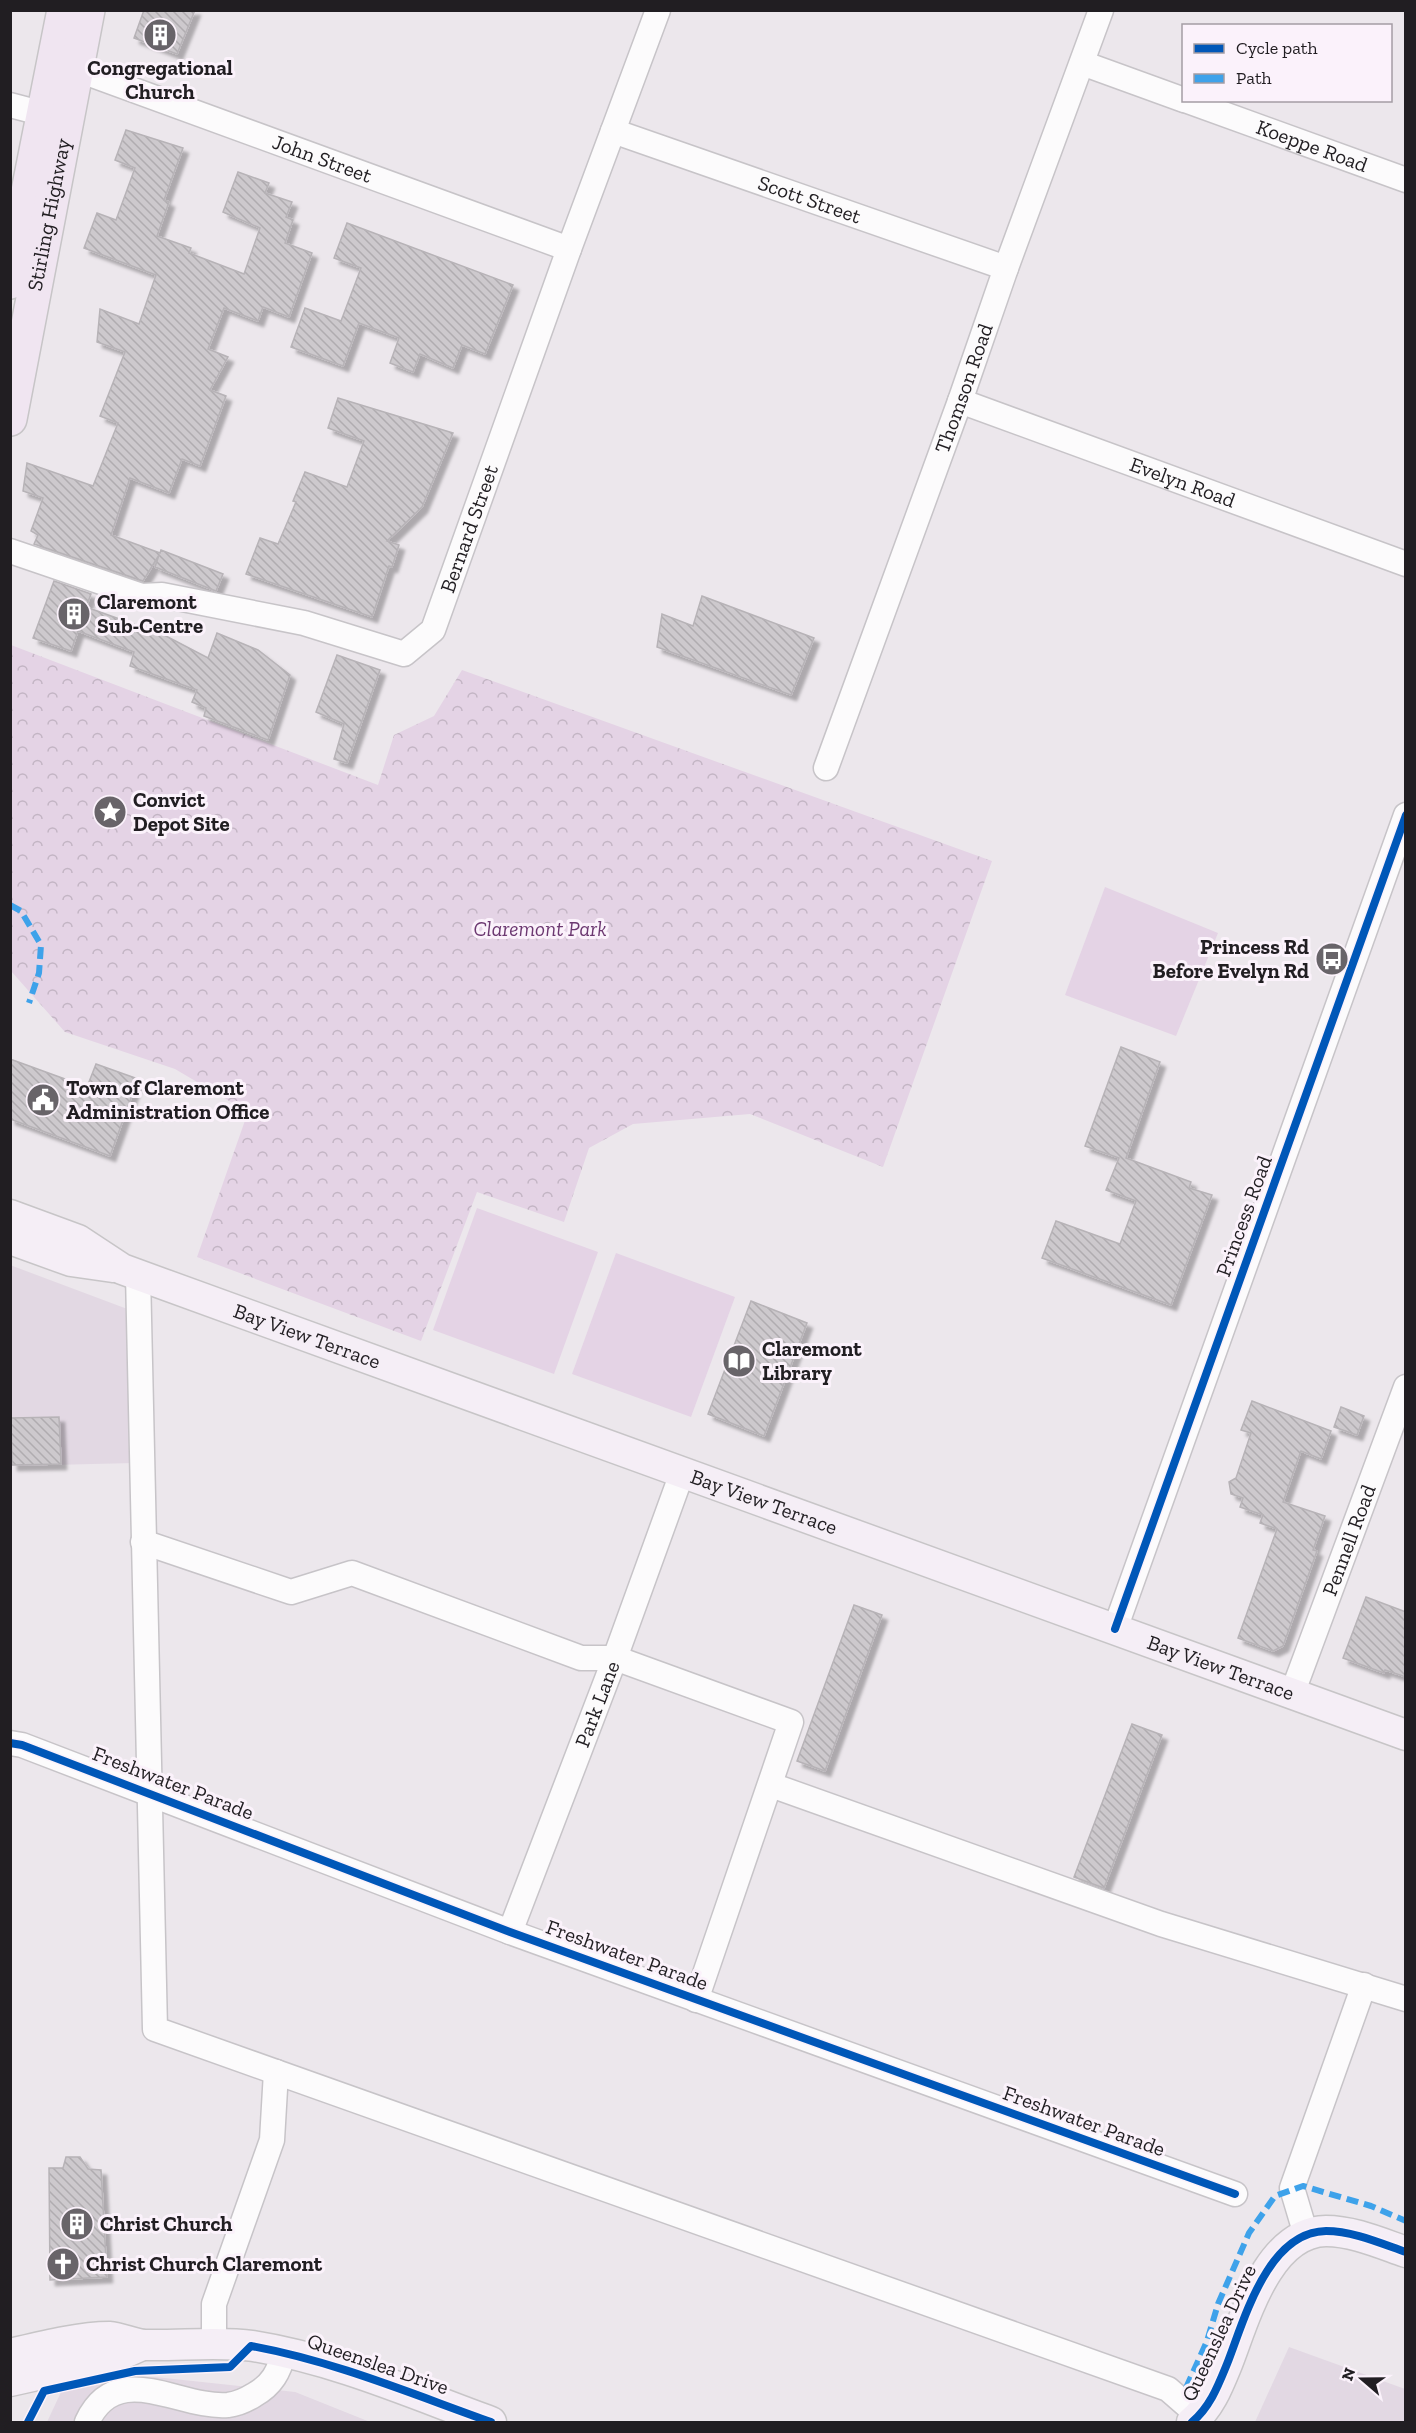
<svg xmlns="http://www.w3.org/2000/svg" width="1416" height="2433" font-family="'Zilla Slab',serif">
<defs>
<pattern id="park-crowns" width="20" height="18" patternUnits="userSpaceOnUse" patternTransform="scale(1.5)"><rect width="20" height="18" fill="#e4d3e5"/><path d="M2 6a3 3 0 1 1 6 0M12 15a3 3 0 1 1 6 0" fill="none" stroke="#c3b5c4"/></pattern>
<pattern id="building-back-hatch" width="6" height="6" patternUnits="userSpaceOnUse" patternTransform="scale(1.5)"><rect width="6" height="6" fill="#cdc9cd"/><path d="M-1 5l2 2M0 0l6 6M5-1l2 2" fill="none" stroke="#b0acb0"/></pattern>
<filter id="shadow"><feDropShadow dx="5.5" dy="5.5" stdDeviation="1.5" flood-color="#0004"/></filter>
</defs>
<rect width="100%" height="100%" fill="#ece7ec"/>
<g fill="#e2d8e3">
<polygon points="10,1265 130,1310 134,1463 11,1466"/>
<polygon points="1289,2347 1405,2389 1405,2422 1255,2422"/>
<polygon points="155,2377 295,2392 370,2422 47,2422 62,2390"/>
</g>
<g fill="#e4d3e5">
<polygon points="1105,887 1218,933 1176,1036 1065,995"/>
<polygon points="477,1208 598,1252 554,1374 433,1330"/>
<polygon points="616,1253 735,1297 691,1417 572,1374"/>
</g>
<polygon fill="url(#park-crowns)" points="11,645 378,785 394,735 434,716 462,670 992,861 883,1167 750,1114 633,1124 589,1148 564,1222 477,1192 421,1341 197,1257 248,1112 175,1069 65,1032 11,971"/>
<g fill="url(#building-back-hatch)" stroke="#b7b3b7" stroke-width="1.5" filter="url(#shadow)">
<polygon points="144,10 195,10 177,54 134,38"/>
<polygon points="126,130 183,148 164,200 169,202 157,236 191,248 189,253 244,274 260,228 223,212 238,172 269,183 265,193 292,202 286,217 293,220 285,243 312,253 289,317 263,307 258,321 224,308 208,349 228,357 210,390 226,396 200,466 182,459 169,493 130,478 111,535 160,553 161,550 223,574 216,591 155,567 159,555 143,581 34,544 38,535 31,531 43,498 23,491 27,463 93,486 118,423 100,416 125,352 97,342 100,309 139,324 156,275 84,248 97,213 116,220 135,168 115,160"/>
<polygon points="347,223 513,285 485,354 462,345 453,368 420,354 413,372 390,363 399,338 359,323 343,366 291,347 305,308 341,321 361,268 334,258"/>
<polygon points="338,398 453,433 422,507 387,541 399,545 392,567 389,566 372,617 246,574 260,538 278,544 296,502 293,501 305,472 347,487 364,441 328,428"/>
<polygon points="54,581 91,594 86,607 164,635 208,658 217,633 258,650 290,675 268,740 204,716 206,708 192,702 197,690 130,666 134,652 78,631 71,651 33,638"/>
<polygon points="702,596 814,638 791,695 657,647 662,614 693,626"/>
<polygon points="337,655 380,670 347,763 334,759 344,724 316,712"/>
<polygon points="1121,1047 1160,1062 1126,1158 1191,1182 1189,1188 1212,1195 1171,1305 1042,1258 1056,1221 1120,1244 1136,1201 1106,1190 1119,1158 1085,1146"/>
<polygon points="10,1059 87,1087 96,1064 138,1079 110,1156 10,1119"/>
<polygon points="751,1301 807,1323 764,1436 708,1414"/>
<polygon points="1252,1401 1331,1431 1321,1459 1301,1451 1283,1502 1325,1516 1313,1550 1317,1551 1283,1646 1273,1651 1238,1638 1277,1529 1260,1523 1263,1515 1240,1507 1243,1498 1231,1494 1229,1482 1236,1478 1251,1433 1241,1430"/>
<polygon points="1341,1407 1364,1416 1357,1435 1334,1427"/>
<polygon points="59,1417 61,1464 12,1465 11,1418"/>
<polygon points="1366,1597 1406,1612 1406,1677 1385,1670 1384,1673 1343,1658"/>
<polygon points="854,1605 882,1615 825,1771 797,1761"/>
<polygon points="1132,1724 1162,1735 1104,1888 1074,1877"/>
<polygon points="66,2157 80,2157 88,2169 101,2170 107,2277 50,2280 49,2168 63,2168"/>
</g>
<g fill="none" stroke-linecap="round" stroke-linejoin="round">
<defs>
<g id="minor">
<polyline points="1082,63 1184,100"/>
<path id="s1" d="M76,69L569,249"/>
<path id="s2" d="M1185,100L1406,180"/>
<polyline points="10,105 44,114"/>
<path id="s3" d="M613,131L1006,268"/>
<path id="s4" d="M960,401L1406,564"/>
<path id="s5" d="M10,551L142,596L162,595L304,623L404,654L433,630L569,249L658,10"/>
<path id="s6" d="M826,768L960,401L1006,268L1101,10"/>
<polyline points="138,1274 155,2029 1168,2389 1199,2416"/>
<polyline points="143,1542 291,1592 352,1573 581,1658 615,1658 791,1722 696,2000"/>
<polyline points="1115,1629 1406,815"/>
<path id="s7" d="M1292,1694L1406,1387"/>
<polyline points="10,1743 22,1745 510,1932 1235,2194"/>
<polyline points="771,1785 1161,1924 1406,1999"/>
<path id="s8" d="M510,1932L615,1658L682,1473"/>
<polyline points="1306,2235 1292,2188 1364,1985"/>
<polyline points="214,2343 214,2304 272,2140 276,2072"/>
<path d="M87,2422C117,2358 179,2409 228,2405C237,2404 246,2400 254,2395C272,2385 279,2372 284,2352"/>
</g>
<g id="major">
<path id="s9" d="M10,1215L78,1240L122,1269L163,1284L1406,1735"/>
<polyline points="10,1239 71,1261 113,1267"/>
<path d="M10,2354C40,2347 79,2337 109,2337C121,2338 133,2344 144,2345C181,2346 217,2341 253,2346C335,2359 414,2394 491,2422"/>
<polyline points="10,2381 113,2358 142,2345"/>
<path d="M1192,2422C1210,2407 1218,2386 1227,2364C1244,2321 1267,2232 1326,2231C1353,2231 1380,2243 1406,2252"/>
</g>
<g id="highway">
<polyline points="10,282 64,10"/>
<path id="s10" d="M10,419L88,10"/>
</g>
</defs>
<use href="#minor" stroke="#c7c4c8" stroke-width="27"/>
<use href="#major" stroke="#c7c5c7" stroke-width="33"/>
<use href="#highway" stroke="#c7c5c7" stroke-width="36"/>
<use href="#minor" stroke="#fcfbfc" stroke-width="24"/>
<use href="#major" stroke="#f5eef6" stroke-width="30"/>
<use href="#highway" stroke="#f0e5f1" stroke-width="33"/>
<g stroke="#3ea2ea" stroke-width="6" stroke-dasharray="12 6" stroke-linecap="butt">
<polyline points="10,905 21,911 41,945 39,973 29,1003"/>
<polyline points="1186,2388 1207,2341 1218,2304 1249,2233 1275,2196 1303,2186 1371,2206 1406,2221"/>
</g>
<defs>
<g id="cycleway">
<polyline points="1115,1629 1406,815"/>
<polyline points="10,1743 22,1745 510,1932 1235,2194"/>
<path d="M28,2422L44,2391L135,2371L230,2367L251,2346C334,2361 412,2394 491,2422"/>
<path d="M1192,2422C1210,2407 1218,2386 1227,2364C1244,2321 1267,2232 1326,2231C1353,2231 1380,2243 1406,2252"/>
</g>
</defs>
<use href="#cycleway" stroke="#fbf2fb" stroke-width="11"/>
<use href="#cycleway" stroke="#0057b8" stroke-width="8"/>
</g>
<defs>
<symbol id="building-disc" viewBox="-11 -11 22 22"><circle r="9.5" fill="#686469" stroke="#fbf2fb"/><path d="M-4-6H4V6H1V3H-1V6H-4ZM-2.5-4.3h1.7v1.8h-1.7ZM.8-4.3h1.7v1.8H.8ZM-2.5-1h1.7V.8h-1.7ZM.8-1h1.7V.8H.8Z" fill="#fff"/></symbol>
<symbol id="sight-disc" viewBox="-11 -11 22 22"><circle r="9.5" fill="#686469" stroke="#fbf2fb"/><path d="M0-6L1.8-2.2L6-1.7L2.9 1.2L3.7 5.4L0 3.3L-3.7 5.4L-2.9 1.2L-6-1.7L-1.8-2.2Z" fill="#fff"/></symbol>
<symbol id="bus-disc" viewBox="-11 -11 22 22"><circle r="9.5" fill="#686469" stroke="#fbf2fb"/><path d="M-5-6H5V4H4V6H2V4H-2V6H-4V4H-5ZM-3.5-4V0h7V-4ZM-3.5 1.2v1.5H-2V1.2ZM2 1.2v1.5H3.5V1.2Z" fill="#fff"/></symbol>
<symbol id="civic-disc" viewBox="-11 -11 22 22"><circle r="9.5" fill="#686469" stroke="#fbf2fb"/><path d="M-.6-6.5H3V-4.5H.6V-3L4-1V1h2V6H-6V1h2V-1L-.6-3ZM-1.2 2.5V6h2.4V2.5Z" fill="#fff"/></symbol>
<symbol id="library-disc" viewBox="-11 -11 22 22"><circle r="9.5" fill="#686469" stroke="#fbf2fb"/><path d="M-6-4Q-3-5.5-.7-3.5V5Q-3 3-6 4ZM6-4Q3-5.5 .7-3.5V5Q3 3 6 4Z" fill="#fff"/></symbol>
<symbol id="church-disc" viewBox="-11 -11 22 22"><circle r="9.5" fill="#686469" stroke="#fbf2fb"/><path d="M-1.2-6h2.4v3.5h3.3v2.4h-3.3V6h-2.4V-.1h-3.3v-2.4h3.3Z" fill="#fff"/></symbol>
</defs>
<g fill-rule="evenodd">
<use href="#building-disc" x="141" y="16" width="38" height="38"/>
<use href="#building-disc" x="55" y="595" width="38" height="38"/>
<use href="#sight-disc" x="91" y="793" width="38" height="38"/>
<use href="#bus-disc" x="1313" y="940" width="38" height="38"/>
<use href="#civic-disc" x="24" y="1081" width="38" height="38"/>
<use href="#library-disc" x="720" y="1342" width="38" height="38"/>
<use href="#building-disc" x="58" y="2205" width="38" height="38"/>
<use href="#church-disc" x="44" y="2245" width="38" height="38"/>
</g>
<g text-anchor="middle" stroke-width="6" stroke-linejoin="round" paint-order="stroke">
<g font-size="21" font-weight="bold" fill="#211e22" stroke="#fbf2fb" text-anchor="start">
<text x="160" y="75" text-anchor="middle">Congregational<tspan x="160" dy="24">Church</tspan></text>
<text x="97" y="609">Claremont<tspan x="97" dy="24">Sub-Centre</tspan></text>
<text x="133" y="807">Convict<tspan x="133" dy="24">Depot Site</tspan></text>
<text x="1309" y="954" text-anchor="end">Princess Rd<tspan x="1309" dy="24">Before Evelyn Rd</tspan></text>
<text x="66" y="1095">Town of Claremont<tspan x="66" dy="24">Administration Office</tspan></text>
<text x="762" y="1356">Claremont<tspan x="762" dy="24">Library</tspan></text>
<text x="100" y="2231">Christ Church</text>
<text x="86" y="2271">Christ Church Claremont</text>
</g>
<g font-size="21" fill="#211e22" stroke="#fbf2fb">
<text dy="7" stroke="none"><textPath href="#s2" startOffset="135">Koeppe Road</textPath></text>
<text dy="7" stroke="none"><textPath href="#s1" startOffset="262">John Street</textPath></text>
<text dy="7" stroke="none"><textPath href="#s3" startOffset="208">Scott Street</textPath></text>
<text dy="7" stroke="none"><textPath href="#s10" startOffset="208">Stirling Highway</textPath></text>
<text dy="7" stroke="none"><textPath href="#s6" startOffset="404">Thomson Road</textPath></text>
<text dy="7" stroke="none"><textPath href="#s4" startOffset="237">Evelyn Road</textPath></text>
<text dy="7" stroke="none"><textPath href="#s5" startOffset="554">Bernard Street</textPath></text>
<text transform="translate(1244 1216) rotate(-70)" y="7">Princess Road</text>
<text dy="7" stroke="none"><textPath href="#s9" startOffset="322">Bay View Terrace</textPath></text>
<text dy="7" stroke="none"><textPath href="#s9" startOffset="808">Bay View Terrace</textPath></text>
<text dy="7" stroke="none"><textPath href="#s7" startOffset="164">Pennell Road</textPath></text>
<text dy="7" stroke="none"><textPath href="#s9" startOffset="1294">Bay View Terrace</textPath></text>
<text dy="7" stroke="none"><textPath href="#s8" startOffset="244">Park Lane</textPath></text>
<text transform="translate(173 1783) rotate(21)" y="7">Freshwater Parade</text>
<text transform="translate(627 1955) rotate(20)" y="7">Freshwater Parade</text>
<text transform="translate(1084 2121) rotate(20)" y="7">Freshwater Parade</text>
<text transform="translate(1219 2333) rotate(-65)" y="7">Queenslea Drive</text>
<text transform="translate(378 2364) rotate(19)" y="7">Queenslea Drive</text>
</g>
<g font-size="21" font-style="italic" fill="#6c3871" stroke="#fbf2fb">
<text x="540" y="936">Claremont Park</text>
</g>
</g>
<rect width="1416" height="2433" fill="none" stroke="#211e22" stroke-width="24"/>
<rect x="1182" y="24" width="210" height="78" fill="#fbf2fb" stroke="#a49da4" stroke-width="1.5"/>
<rect x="1194" y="44" width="30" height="9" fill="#0057b8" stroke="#a49da4" stroke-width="1.5"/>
<text x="1236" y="54" font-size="18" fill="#211e22">Cycle path</text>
<rect x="1194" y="74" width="30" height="9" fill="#3ea2ea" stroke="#a49da4" stroke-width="1.5"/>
<text x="1236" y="84" font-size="18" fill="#211e22">Path</text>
<g transform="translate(1362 2379) rotate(290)" stroke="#fbf2fb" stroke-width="4.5" paint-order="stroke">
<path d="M0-4.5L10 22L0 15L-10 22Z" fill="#211e22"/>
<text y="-9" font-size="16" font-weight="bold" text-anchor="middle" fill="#211e22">N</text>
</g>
</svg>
